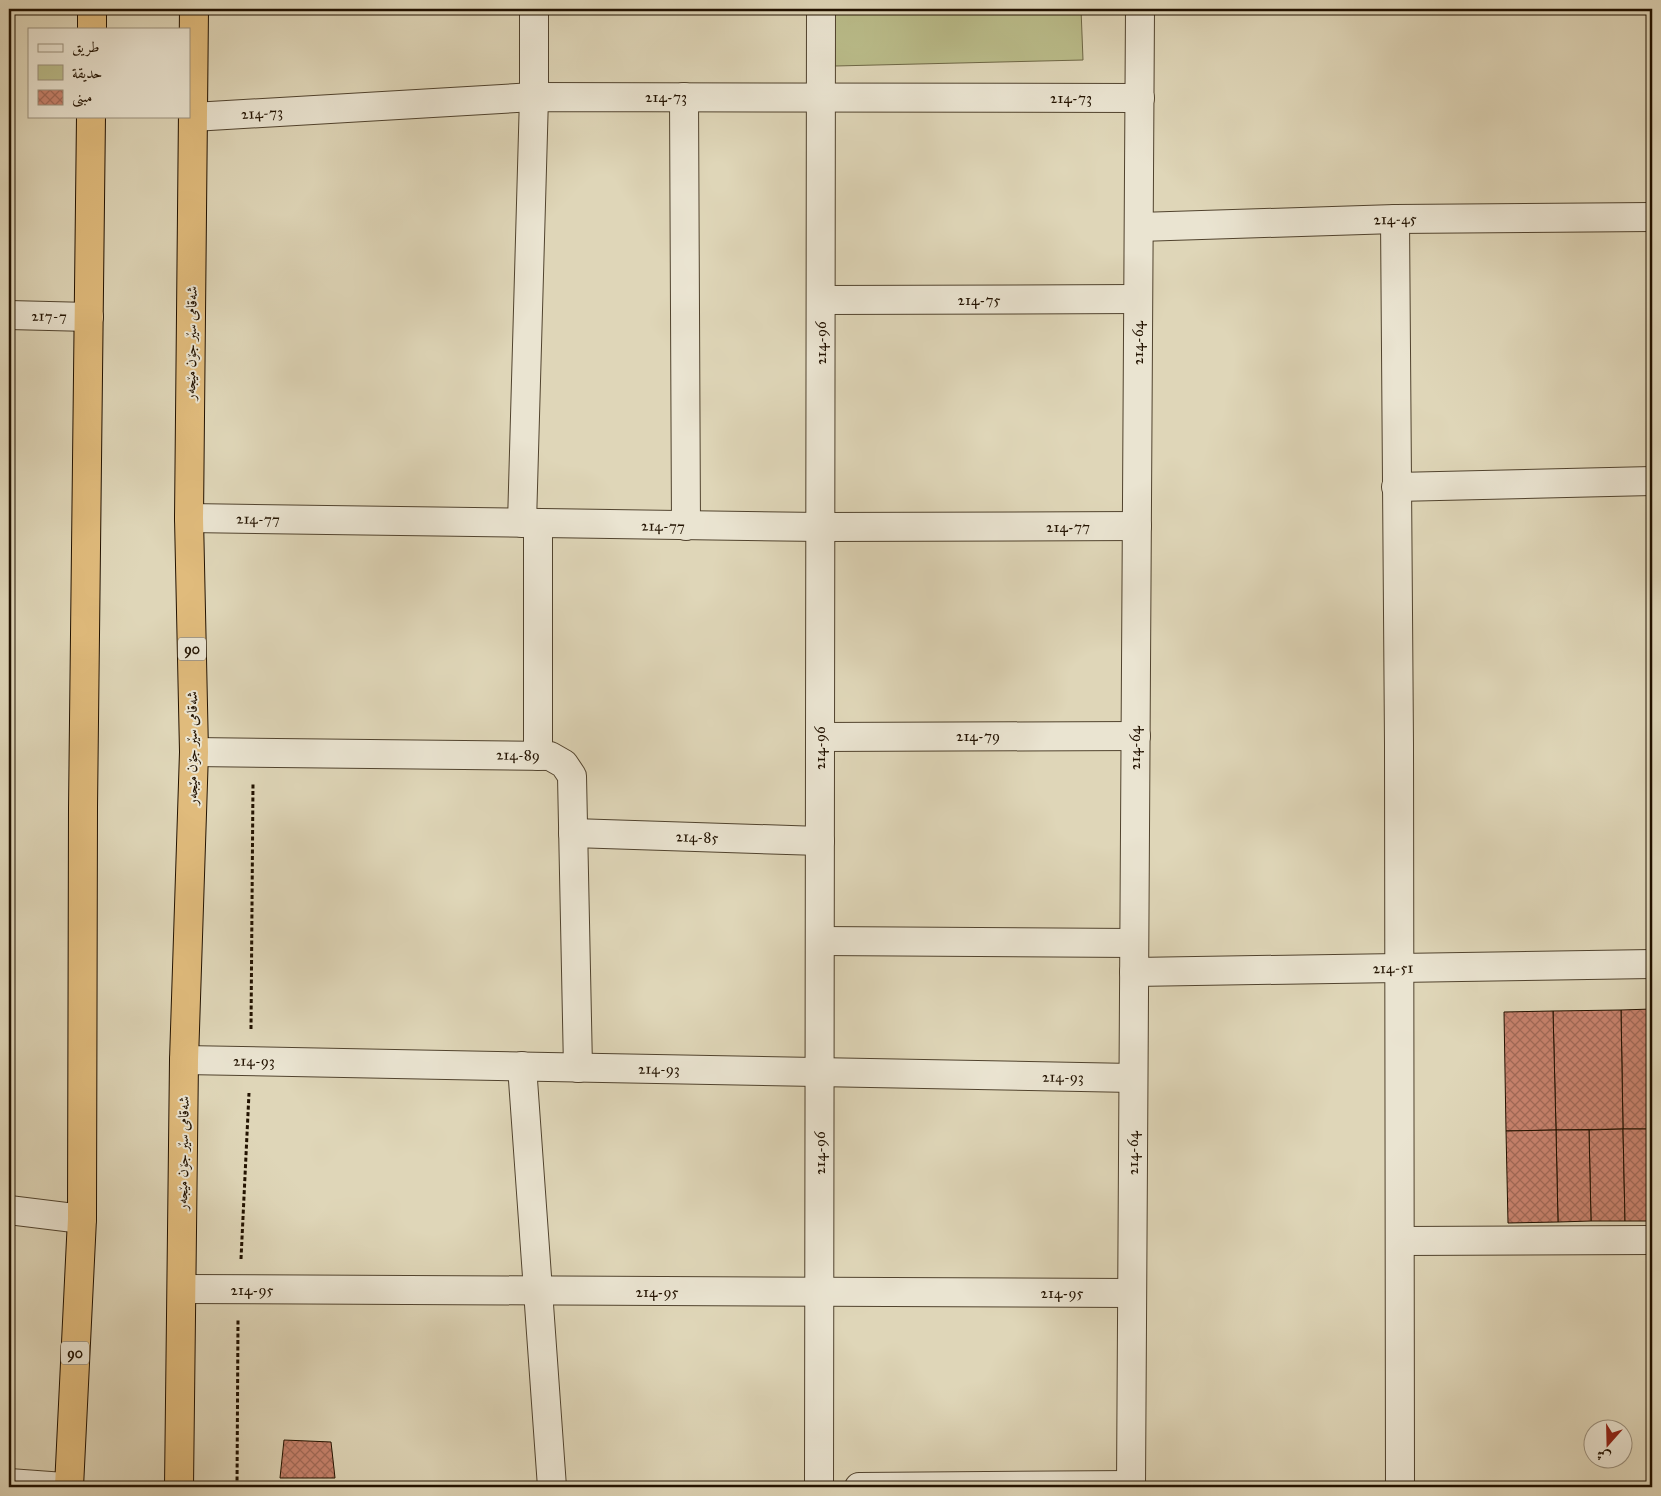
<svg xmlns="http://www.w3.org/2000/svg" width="1661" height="1496" font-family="'IM FELL Great Primer',Amiri,serif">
<defs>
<pattern id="building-cross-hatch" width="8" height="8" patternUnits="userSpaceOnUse" patternTransform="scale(1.25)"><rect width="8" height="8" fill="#c8836e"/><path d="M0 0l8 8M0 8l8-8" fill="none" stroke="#a26a58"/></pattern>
</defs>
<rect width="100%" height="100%" fill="#dfd6b8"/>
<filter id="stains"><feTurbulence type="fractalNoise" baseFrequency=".004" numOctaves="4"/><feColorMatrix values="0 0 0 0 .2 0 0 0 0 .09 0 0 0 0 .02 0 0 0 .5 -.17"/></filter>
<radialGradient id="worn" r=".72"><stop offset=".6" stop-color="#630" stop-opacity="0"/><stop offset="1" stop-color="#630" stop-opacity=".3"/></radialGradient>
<polygon fill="#babc8a" stroke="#6e6745" points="834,9 1081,9 1083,60 835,66"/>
<g fill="url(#building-cross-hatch)" stroke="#221200">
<polygon points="1652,1009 1652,1129 1623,1129 1621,1010"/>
<polygon points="1621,1010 1623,1129 1556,1130 1553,1011"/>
<polygon points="1553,1011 1556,1130 1506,1131 1504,1012"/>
<polygon points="1623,1129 1625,1221 1591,1221 1589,1130"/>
<polygon points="1623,1129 1652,1129 1652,1221 1625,1221"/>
<polygon points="1556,1130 1589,1130 1591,1221 1558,1222"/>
<polygon points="1556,1130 1558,1222 1508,1223 1506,1131"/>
<polygon points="284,1440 331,1442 335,1478 280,1478"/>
</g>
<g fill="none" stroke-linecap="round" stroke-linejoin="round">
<defs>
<g id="minor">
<polyline points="684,97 686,526"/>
<polyline points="193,117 534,97 1140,98"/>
<polyline points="1395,219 1399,744 1400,1487"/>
<polyline points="1139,227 1395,219 1652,217"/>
<polyline points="821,300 1138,299"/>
<polyline points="9,315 89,317"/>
<polyline points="1396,487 1652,481"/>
<polyline points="189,518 821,527 1137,526"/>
<polyline points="522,523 534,97 534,9"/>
<polyline points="538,524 538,756"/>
<polyline points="820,737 1136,736"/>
<polyline points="194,752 550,756 564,764 572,776 578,1068"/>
<polyline points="573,833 820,841"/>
<polyline points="820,941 1134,943"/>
<polyline points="1134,972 1652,964"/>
<polyline points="184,1060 1133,1078"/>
<polyline points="522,1066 552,1487"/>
<polyline points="9,1210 82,1219"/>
<polyline points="1400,1241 1652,1240"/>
<polyline points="182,1289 1132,1293"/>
<polyline points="9,1483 64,1487"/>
<polyline points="819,1487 821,9"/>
<polyline points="859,1487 1131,1485"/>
<polyline points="1131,1487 1140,9"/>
</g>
<g id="highway">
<polyline points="92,29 92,9"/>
<polyline points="69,1487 82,1219 83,808 91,116"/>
<polyline points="179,1487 184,1060 194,752 189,518 194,9"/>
</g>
</defs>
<use href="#minor" stroke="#51432e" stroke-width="30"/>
<use href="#highway" stroke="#221200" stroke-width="30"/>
<g stroke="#221200" stroke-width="3" stroke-dasharray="4 2.5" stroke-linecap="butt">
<polyline points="251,1029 253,783"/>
<polyline points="241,1259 249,1093"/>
<polyline points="237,1487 238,1320"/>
</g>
<use href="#minor" stroke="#eae4d1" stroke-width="28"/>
<use href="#highway" stroke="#e0bb7c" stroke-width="28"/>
</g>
<g text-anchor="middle" stroke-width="4" stroke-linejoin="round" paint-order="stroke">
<g fill="#eae4d1" stroke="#5e513f" stroke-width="1">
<rect x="178" y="637.5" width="28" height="23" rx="4"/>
<rect x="61" y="1341.5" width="28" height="23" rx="4"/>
</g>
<g font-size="14" font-weight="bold" fill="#221200">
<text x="192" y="654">90</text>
<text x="75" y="1358">90</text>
</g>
<g font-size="15" fill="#221200" stroke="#eae4d1">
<text x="666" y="102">214-73</text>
<text x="1071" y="103">214-73</text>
<text transform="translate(262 113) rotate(-3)" y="5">214-73</text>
<text transform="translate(1395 219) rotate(-1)" y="5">214-45</text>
<text x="979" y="305">214-75</text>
<text transform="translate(49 316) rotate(1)" y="5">217-7</text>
<text transform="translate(191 343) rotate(-89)" y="5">شەقامی سێر جۆن مێجەر</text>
<text transform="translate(821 343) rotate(-90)" y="5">214-96</text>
<text transform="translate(1138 343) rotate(-90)" y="5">214-64</text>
<text transform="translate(258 519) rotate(1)" y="5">214-77</text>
<text transform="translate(663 526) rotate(1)" y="5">214-77</text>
<text x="1068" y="532">214-77</text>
<text x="978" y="741">214-79</text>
<text transform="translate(192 748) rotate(-90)" y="5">شەقامی سێر جۆن مێجەر</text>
<text transform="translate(820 748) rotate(-90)" y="5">214-96</text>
<text transform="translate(1135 748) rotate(-90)" y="5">214-64</text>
<text transform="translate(518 755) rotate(1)" y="5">214-89</text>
<text transform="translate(697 837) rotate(2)" y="5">214-85</text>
<text transform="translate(1393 968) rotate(-1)" y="5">214-51</text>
<text transform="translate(254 1061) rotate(1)" y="5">214-93</text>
<text transform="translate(659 1069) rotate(1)" y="5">214-93</text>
<text transform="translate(1063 1077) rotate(1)" y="5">214-93</text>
<text transform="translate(183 1153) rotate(-89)" y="5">شەقامی سێر جۆن مێجەر</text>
<text transform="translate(820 1153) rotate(-90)" y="5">214-96</text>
<text transform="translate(1133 1153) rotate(-90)" y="5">214-64</text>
<text x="252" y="1295">214-95</text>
<text x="657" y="1297">214-95</text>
<text x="1062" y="1298">214-95</text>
</g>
</g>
<rect width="1661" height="1496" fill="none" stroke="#dfd6b8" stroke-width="30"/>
<rect x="10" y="10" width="1641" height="1476" fill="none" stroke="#221200" stroke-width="2.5"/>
<rect x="15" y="15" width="1631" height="1466" fill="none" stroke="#221200"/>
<rect x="28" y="28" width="162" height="90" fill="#eae4d1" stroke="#9a907d"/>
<rect x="38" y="44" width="25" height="8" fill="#eae4d1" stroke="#9a907d"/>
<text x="72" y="52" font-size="15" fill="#221200">طريق</text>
<rect x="38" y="65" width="25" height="15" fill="#babc8a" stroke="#9a907d"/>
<text x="72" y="78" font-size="15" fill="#221200">حديقة</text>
<rect x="38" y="90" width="25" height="15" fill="url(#building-cross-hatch)" stroke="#9a907d"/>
<text x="72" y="102" font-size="15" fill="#221200">مبنى</text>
<g transform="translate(1608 1444) rotate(200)"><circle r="24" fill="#eae4d1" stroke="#9a907d"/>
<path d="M0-4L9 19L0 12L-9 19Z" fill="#8f2418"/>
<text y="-8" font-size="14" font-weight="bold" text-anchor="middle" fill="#221200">ش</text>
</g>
<rect width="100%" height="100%" filter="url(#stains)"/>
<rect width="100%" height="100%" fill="url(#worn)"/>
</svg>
